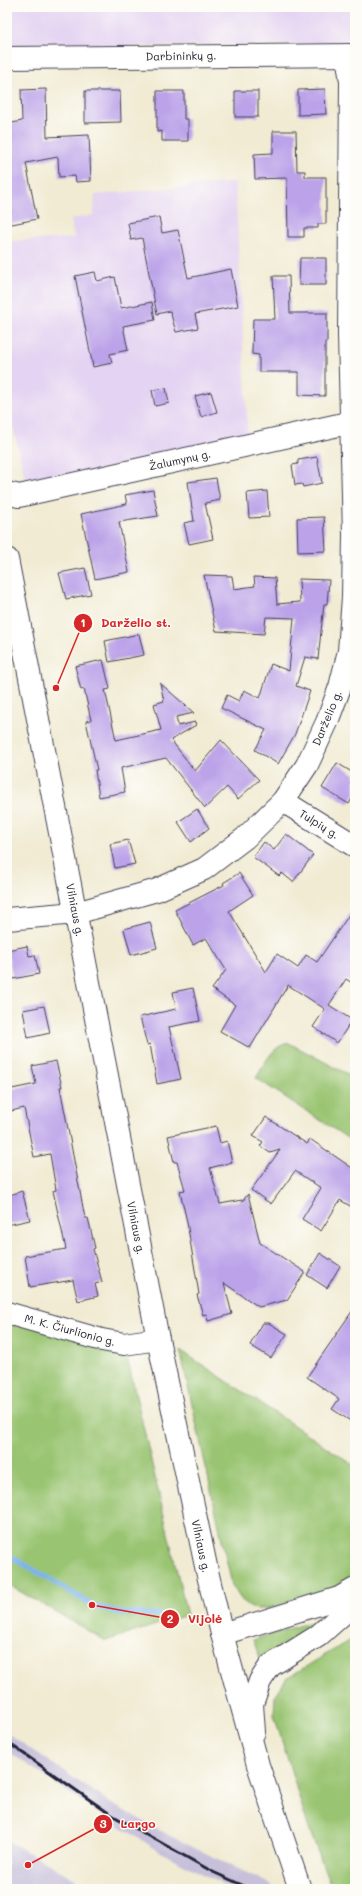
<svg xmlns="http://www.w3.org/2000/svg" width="362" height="1896" font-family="Mali,sans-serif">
<rect width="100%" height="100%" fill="#fdfcf7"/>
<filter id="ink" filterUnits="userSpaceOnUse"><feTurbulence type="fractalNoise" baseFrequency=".025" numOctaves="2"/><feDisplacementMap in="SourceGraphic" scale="8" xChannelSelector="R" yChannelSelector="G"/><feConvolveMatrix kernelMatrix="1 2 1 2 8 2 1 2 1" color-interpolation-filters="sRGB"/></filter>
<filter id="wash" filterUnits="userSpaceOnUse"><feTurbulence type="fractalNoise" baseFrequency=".012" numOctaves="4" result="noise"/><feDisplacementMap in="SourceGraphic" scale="16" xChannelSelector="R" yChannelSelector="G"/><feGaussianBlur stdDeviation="0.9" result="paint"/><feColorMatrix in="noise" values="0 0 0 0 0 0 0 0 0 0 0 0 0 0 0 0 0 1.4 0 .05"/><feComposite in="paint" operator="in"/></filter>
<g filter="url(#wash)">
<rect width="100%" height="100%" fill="#f1ebd3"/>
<g fill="#e4d3f2">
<polygon points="7,7 355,7 355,44 7,47"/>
<polygon points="235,182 248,436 27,488 7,400 7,241 74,238 71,219 94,215 95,195"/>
</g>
<g fill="#c6c0da">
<polygon points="7,1733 112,1804 174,1838 272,1885 273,1889 232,1889 162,1853 107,1818 7,1751"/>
<polygon points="7,1840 92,1889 7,1889"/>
</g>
<g fill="#99c471" stroke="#5e7356">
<path d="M289,1043L355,1078V1143L256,1078C265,1064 271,1046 289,1043Z"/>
<polygon points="7,1313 124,1344 187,1615 106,1641 7,1584"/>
<path d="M180,1350L355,1466V1578C336,1590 273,1614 252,1608C243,1605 237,1593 232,1585Z"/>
<polygon points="317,1620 320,1621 316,1626 260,1658 253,1640"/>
<polygon points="355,1637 355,1889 332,1889 308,1826 274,1715 275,1696 287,1678"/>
</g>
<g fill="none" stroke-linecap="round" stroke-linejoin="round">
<polyline stroke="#7eb4ed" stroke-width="5.5" points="7,1554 92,1605 120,1613 164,1615"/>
</g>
<g id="blocks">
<g fill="#bba2e9">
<polygon points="46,89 47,137 89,135 91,181 76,182 75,176 59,177 58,157 26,163 37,219 7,225 7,124 22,121 21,90"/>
<polygon points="325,89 326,114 298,115 298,90"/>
<polygon points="85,91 120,91 121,122 85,123"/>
<polygon points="157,91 184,91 184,119 188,119 188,141 162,141 162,131 157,132"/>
<rect x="235" y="91" width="23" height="26"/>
<polygon points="273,131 296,131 297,171 305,171 305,177 326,177 326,224 318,224 318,228 304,228 304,237 288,237 287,178 255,179 254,154 273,153"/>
<polygon points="159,217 162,233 178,230 188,278 231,269 238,306 195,314 198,328 176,332 170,311 157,314 142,238 131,240 128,223"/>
<polygon points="300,258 326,258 326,285 299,285"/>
<polygon points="95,272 97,281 115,277 121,308 152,302 155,320 123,326 128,350 110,354 112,363 93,367 75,276"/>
<polygon points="273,276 289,276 290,313 327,313 327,342 325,342 325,396 299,395 299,372 259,372 259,355 252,354 253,319 275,319"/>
<polygon points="166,388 169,403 155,406 152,390"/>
<polygon points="211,392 217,412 201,417 195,396"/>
<polygon points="317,457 322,483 303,487 302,484 295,485 292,465 298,464 298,460"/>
<polygon points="216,478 220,500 205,503 213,539 189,544 184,523 194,521 188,482"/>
<polygon points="153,490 158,516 119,522 129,572 95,579 81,514 127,504 125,495"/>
<polygon points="267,491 269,517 249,518 247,493"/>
<polygon points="324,517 326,551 298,552 297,518"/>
<polygon points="85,568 91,594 66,599 59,573"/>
<polygon points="204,575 232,576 234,589 255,586 254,577 275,578 277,604 300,602 299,579 329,580 327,604 324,604 318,659 305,657 296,686 310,691 295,734 278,764 255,750 266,730 221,708 227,695 239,701 244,690 260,698 271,664 289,671 294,618 266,617 264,634 216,631"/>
<polygon points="139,634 144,655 109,662 105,641"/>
<polygon points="103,660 110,689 105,690 116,740 161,730 154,704 164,701 160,683 194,713 176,717 178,726 195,722 196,725 171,740 195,771 221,740 259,780 238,799 227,787 205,808 166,758 121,768 125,792 99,797 95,770 97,770 86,721 91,720 84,689 81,690 75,666"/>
<polygon points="337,763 355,774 355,793 349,804 322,788"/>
<polygon points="197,809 209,828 191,842 178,822"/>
<polygon points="286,834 313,855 293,882 282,873 279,876 253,857 264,842 274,850"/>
<polygon points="128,840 135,864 115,868 110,844"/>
<polygon points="239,873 253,895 229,911 266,972 277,954 298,968 306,955 317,962 355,906 355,985 346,979 329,1005 352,1020 337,1043 313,1027 325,1009 288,985 250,1048 220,1031 235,1005 212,989 226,970 206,938 193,945 175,910 224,885 223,883"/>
<polygon points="150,922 157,948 131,955 124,929"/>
<polygon points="27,946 29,956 35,955 39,974 13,979 7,950"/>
<polygon points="193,988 200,1021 169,1027 181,1079 157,1084 150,1044 147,1045 140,1017 176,1009 173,992"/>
<polygon points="44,1006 50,1033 28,1038 23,1010"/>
<polygon points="56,1061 62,1087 60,1087 85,1218 88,1218 95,1248 93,1249 102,1282 95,1284 98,1296 78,1301 73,1280 30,1287 25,1256 66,1249 53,1191 56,1190 50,1154 34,1157 24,1108 7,1112 7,1090 36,1084 32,1066"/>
<polygon points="266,1117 307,1144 310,1139 355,1170 355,1209 340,1200 321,1231 302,1219 321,1188 295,1171 271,1204 251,1190 280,1150 270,1153 260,1146 263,1142 253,1136"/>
<polygon points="216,1126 220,1143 227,1141 232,1162 210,1168 220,1204 242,1200 242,1202 248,1194 260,1243 305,1272 287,1300 259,1307 224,1283 232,1314 208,1321 206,1314 203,1315 197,1295 199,1294 187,1222 180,1191 185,1190 177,1162 174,1162 168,1136"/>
<polygon points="22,1191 30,1220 7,1225 7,1196"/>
<polygon points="320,1253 340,1266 327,1288 307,1275"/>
<polygon points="355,1307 355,1424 332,1409 339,1399 307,1377"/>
<polygon points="263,1323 269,1323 287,1334 271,1358 250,1345"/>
</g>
</g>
</g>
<g filter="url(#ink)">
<use href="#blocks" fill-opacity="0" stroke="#414052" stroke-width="1"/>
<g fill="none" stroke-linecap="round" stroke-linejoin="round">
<defs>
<g id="minor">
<polyline points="7,58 355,55"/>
<polyline points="7,493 19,496 352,422"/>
<polyline points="283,801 355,846"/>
<polyline points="7,919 76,913 157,890 204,869 245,838 283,801 307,765 327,722 340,687 349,651 353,597 354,535 349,335 351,82 347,55"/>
<polyline points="7,1313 102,1340 124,1344 158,1339"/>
</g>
<g id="major">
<polyline points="222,1634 339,1598 355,1589"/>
<polyline points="254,1732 252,1704 260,1681 270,1666 318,1636 355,1603"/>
</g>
<polyline id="highway" points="7,559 158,1339 207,1571 222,1634 258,1765 300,1889"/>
</defs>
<use href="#minor" stroke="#414052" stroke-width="24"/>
<use href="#major" stroke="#414052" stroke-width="24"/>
<use href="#highway" stroke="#414052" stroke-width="24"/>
<use href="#minor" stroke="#fff" stroke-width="22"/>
<use href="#major" stroke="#fff" stroke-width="22"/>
<use href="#highway" stroke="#fff" stroke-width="22"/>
<polyline stroke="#22223b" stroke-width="3" points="7,1742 110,1814 213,1872 251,1889"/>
</g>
</g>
<g text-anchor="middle" stroke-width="3" stroke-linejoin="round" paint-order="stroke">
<g font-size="11" fill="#22223b" stroke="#fdfcf7">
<text transform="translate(181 56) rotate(-1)" y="4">Darbininkų g.</text>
<text transform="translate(180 460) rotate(-12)" y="4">Žalumynų g.</text>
<text transform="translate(327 718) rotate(-67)" y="4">Darželio g.</text>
<text transform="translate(319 824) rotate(32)" y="4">Tulpių g.</text>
<text transform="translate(75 910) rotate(79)" y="4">Vilniaus g.</text>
<text transform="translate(136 1228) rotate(79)" y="4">Vilniaus g.</text>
<text transform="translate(70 1330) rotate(15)" y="4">M. K. Čiurlionio g.</text>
<text transform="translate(201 1546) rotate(78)" y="4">Vilniaus g.</text>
</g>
</g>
<path fill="none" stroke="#d62828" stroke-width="1.5" d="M56 688L83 623M92 1605L170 1619M28 1865L103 1824"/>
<g fill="#d62828" stroke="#fdfcf7" stroke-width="1.5">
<circle cx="56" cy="688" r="4"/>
<circle cx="92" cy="1605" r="4"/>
<circle cx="28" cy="1865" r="4"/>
<circle cx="83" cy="623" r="10"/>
<circle cx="170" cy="1619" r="10"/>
<circle cx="103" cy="1824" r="10"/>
</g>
<g font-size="12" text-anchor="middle" font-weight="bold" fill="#fff">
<text x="83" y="627">1</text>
<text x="170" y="1623">2</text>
<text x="103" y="1828">3</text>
</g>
<g font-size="12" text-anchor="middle" font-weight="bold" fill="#d62828" stroke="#fdfcf7" stroke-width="3" stroke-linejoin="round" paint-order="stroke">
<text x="136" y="627">Darželio st.</text>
<text x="205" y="1623">Vijolė</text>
<text x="138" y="1828">Largo</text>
</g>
<rect width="362" height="1896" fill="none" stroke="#fdfcf7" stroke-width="24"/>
</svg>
